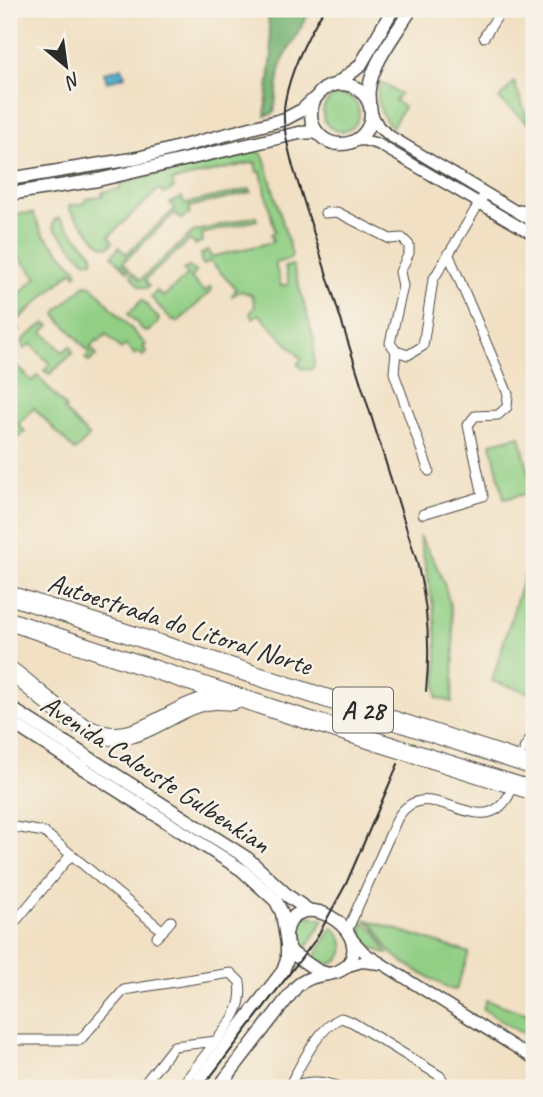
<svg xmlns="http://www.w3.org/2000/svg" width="543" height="1097" font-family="Caveat,sans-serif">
<rect width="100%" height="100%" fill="#f7f3e8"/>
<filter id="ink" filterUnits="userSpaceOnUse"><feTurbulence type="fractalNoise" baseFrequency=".0143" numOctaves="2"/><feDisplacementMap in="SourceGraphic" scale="14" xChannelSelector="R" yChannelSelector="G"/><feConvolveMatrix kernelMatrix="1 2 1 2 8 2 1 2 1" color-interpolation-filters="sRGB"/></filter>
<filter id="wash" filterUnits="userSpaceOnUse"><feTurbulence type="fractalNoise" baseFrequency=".00686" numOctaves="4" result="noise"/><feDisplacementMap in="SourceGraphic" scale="28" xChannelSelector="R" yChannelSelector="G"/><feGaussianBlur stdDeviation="1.57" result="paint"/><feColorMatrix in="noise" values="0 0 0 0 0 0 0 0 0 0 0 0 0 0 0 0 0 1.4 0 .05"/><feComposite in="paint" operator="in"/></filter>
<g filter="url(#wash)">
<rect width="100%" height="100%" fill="#f1e0c3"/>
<g fill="#92cf85" stroke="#5e7d58" stroke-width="2">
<path d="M380,82L400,94L395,101L404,107L392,127C379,116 375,98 380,82Z"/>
<polygon points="514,82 530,125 499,99"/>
<circle cx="341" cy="113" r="18"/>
<path d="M254,151L260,152L264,157L292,255L290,259L275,263L281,286L289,284L285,267L293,265L314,340V364L313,368C307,371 302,370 297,364L302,359L259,314L253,318L250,314L255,306L252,295L241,291L232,296L236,289L210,261L204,265L201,261V254L209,250L211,257L273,242L271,234L275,232L261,172H257L255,162L172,181L174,188L164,194L159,189L109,236L113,242L108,247L101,245L69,209V206L85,203V199L103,196L102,192L120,189V184Z"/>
<polygon points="250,189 251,192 189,207 190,214 181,219 175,213 123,262 130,270 128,272 112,256 119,247 126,254 175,209 170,203 182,197 184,204"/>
<polygon points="15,209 16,214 33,213 42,233 76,269 77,273 76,275 72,271 14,324 20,331 13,334 9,332 9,304 37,277 9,247 9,210"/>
<polygon points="256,216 257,220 202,234 203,241 195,245 190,240 145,280 149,286 147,288 139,286 131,276 132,272 140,280 193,232"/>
<polygon points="59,218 93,254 93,261 85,261 53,227 54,220"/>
<polygon points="189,267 196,272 191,278 204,292 210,287 212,290 177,323 174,319 172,321 151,297 157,291 163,297 188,275 183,270"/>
<polygon points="85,285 92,286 146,345 143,348 147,352 143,356 138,352 135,355 126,345 121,349 106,334 99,342 97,340 90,347 97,355 89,362 85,358 90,353 56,315 58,310"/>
<polygon points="142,300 159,319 157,324 148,332 143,330 128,314"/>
<polygon points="45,323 50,325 43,332 63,352 70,346 73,353 50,374 44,371 50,364 31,344 24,349 22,344 24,339"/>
<polygon points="13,352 18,354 12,361 32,381 38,376 66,408 64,410 89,437 75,451 34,408 18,424 25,432 18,438 9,431 9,365 11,363 9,354"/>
<polygon points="520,436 533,492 504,499 491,443"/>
<path d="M419,536C459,593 455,635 452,702L437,698C435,681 438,666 437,649C436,610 427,573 419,536Z"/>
<polygon points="534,543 534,694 492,681"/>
<path d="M307,915L324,920L302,954C286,937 289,927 307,915Z"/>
<path d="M364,919L469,953L456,990L450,989C431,978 408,968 392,953C379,941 384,929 364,919Z"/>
<polygon points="362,922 375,930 388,954 371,947 363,940"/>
<path d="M333,927C355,948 340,973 312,961Z"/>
<polygon points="486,1000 534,1016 534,1035 518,1031 483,1009"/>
</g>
<polygon fill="#75b272" stroke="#506e4e" stroke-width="2" points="267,9 311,9 281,64 274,113 265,116 272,54"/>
<polygon fill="#4aa6c8" stroke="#3a687a" stroke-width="2" points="122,67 125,76 107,82 104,73"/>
</g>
<g filter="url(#ink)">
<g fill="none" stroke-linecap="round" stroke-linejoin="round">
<defs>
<polyline id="pedestrian" points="514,210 534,207"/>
<g id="minor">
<polyline points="484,37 502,9"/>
<polyline points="325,213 337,212 390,239 402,238 409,245 409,253 400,272 403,286 390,343 396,351"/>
<polyline points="396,351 408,355 423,346 433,280 483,197"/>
<polyline points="396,351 394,373 429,471"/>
<polyline points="423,514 483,496 468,425 475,416 498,415 507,407 508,394 448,253"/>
<polyline points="524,749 534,732"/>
<polyline points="9,826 44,832 163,931"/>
<polyline points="9,929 71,855"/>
<path d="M347,931L398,817C429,769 481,846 509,795"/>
<polyline points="157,937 171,921"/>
<path d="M9,1040H80L124,990L231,973L240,982C244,1008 231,1022 216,1041"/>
<polyline points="141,1088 174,1046 216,1041 180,1088"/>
<path d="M288,1088C300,1067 318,1027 341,1018L352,1022L440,1076L448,1088"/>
<path d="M290,1088C308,1078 325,1082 344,1088"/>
</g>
<g id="tertiary">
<polyline points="371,112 379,127 390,136 534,222"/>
<polyline points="353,141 363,140 378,144 534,235"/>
<polyline points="353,940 365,953 534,1059"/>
<polyline points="345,967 362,962 380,964"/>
</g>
<g id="secondary">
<polyline points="338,83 360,66 393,9"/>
<circle cx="341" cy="114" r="30"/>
<path d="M369,101C364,72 397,33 411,9"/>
<polyline points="9,179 138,158 285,119 302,110 314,99"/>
<polyline points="9,194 98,180 299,133 317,132"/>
<polyline points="9,707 247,858 288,896 308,910"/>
<polyline points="9,721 242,870 276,901 282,913 287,944 292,953 318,971 328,974"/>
<polyline points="193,1088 283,971 287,960 287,945"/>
<path d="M218,1088L296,987C315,969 337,980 349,963C373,929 294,882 286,934"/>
</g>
<g id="motorway">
<polyline points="9,595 534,766"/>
<polyline points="9,621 276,710 534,791"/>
<path d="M9,670C35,688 63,719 92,731C132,749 163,714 199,703C210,699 221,700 232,701"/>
</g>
</defs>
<use href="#pedestrian" stroke="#494642" stroke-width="10"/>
<use href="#minor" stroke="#494642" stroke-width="11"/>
<use href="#tertiary" stroke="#494642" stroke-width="13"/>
<use href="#secondary" stroke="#494642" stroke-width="15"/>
<use href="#motorway" stroke="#494642" stroke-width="20"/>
<use href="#pedestrian" stroke="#fff" stroke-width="7"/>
<use href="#minor" stroke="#fff" stroke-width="9"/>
<use href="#tertiary" stroke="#fff" stroke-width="10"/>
<use href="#secondary" stroke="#fff" stroke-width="12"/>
<use href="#motorway" stroke="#fff" stroke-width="18"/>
<g stroke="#2b2b2b" stroke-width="2">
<path d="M324,9C307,37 291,68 285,101C281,123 288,146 293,167L417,562C428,606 431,646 426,691"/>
<polyline points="202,1088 316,939 346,884 398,764"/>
</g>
</g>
</g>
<g text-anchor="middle" stroke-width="5" stroke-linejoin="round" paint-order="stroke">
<rect fill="#f7f3e8" stroke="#686764" stroke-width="2" x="333" y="687.5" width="60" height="45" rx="5"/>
<g font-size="26" font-weight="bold" fill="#2b2b2b">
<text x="363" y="719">A 28</text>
</g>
<g font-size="28" fill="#2b2b2b" stroke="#f7f3e8">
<text transform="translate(180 623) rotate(18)" y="10">Autoestrada do Litoral Norte</text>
<text transform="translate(156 773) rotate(33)" y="10">Avenida Calouste Gulbenkian</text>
</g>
</g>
<rect width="543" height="1097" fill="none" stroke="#f7f3e8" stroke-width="35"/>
<g transform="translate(66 66) rotate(151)" stroke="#f7f3e8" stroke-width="5" paint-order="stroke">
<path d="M0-5L12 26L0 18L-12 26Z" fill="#2b2b2b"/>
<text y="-10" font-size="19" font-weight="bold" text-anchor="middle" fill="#2b2b2b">N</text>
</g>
</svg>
